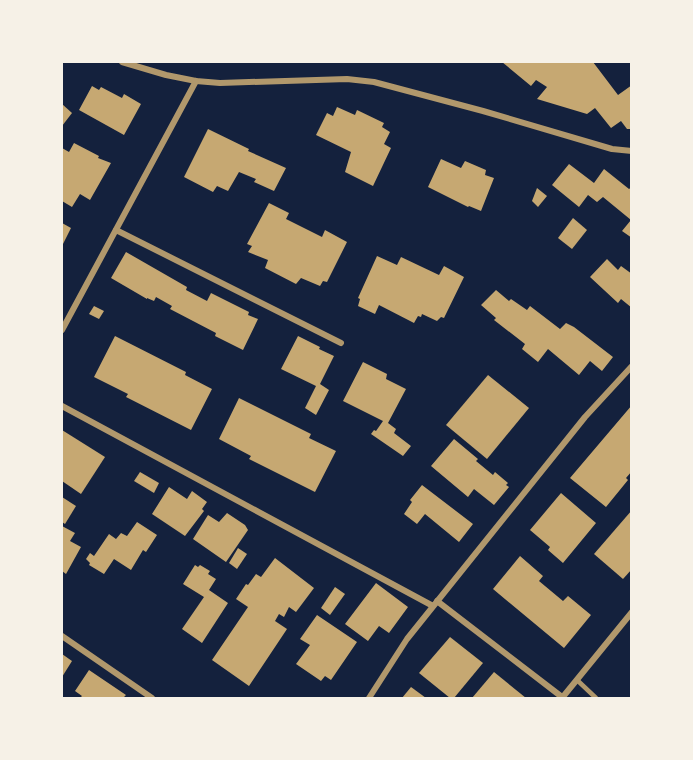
<svg xmlns="http://www.w3.org/2000/svg" width="693" height="760" font-family="'DM Sans',sans-serif">
<rect width="100%" height="100%" fill="#14213d"/>
<g fill="#c6a872">
<polygon points="502,62 593,62 618,95 632,85 632,129 627,129 621,121 611,128 595,108 587,114 537,99 547,87 536,80 531,86"/>
<polygon points="92,86 99,90 101,87 122,98 124,94 141,104 124,135 79,110"/>
<polygon points="62,104 72,113 62,126"/>
<polygon points="337,107 355,115 357,110 384,123 382,127 390,132 384,144 391,148 373,186 345,172 351,152 316,135 327,113 333,116"/>
<polygon points="208,129 249,149 248,151 286,168 274,191 254,182 256,179 239,172 228,191 217,186 213,192 184,177"/>
<polygon points="74,143 99,156 98,158 111,163 90,200 80,194 72,207 62,201 62,148 69,152"/>
<polygon points="441,159 461,168 465,161 486,170 485,175 494,178 481,211 469,206 468,207 428,187"/>
<polygon points="569,164 594,183 604,169 629,189 632,187 632,238 622,231 631,220 603,197 597,202 588,195 579,207 552,185"/>
<polygon points="537,188 547,196 538,207 532,201"/>
<polygon points="269,203 289,213 286,219 322,237 325,230 347,242 327,282 323,281 320,286 301,278 296,284 265,268 268,260 248,252 252,246 247,244"/>
<polygon points="573,218 587,230 572,249 558,238"/>
<polygon points="62,223 71,228 62,246"/>
<polygon points="126,252 187,287 186,290 207,301 211,293 249,312 248,315 258,319 243,350 215,336 216,333 170,309 172,306 156,297 154,301 147,298 147,299 111,278"/>
<polygon points="377,256 397,265 401,257 439,275 444,266 464,277 444,318 441,317 437,321 422,314 421,317 418,316 414,323 379,305 375,314 358,306 360,299 358,298"/>
<polygon points="607,259 618,270 621,266 632,274 632,308 621,299 618,303 590,277"/>
<polygon points="496,290 509,301 511,299 527,310 530,306 560,329 566,323 574,327 613,357 602,371 590,361 579,375 548,349 538,362 522,349 525,344 494,320 496,318 481,305"/>
<polygon points="94,306 104,311 99,319 89,314"/>
<polygon points="115,336 186,372 185,375 212,389 191,430 126,397 128,394 94,377"/>
<polygon points="298,336 320,347 319,349 334,356 320,384 329,390 316,415 305,408 316,386 281,369"/>
<polygon points="363,362 387,374 386,379 406,389 388,423 396,429 394,433 411,446 403,456 371,434 374,430 376,431 383,421 343,401"/>
<polygon points="488,375 529,408 487,459 446,425"/>
<polygon points="239,398 311,434 309,438 336,451 315,492 249,459 251,456 219,439"/>
<polygon points="632,405 632,471 626,478 628,480 606,507 570,478"/>
<polygon points="62,430 105,457 81,494 62,481"/>
<polygon points="454,439 478,459 476,461 493,475 495,472 508,483 506,485 509,487 494,505 474,489 468,497 431,466"/>
<polygon points="140,472 159,483 154,493 134,481"/>
<polygon points="422,485 473,524 459,542 425,514 417,524 404,514 412,502 410,500"/>
<polygon points="169,487 187,499 192,491 207,502 202,509 204,511 185,536 152,514"/>
<polygon points="561,493 596,523 563,563 548,550 550,547 530,530"/>
<polygon points="62,497 76,506 65,524 62,522"/>
<polygon points="632,510 632,569 623,579 594,554"/>
<polygon points="227,513 245,525 248,530 226,562 193,539 208,515 219,522"/>
<polygon points="137,522 157,535 146,552 143,550 131,570 114,559 104,574 89,565 90,563 86,559 90,553 94,556 109,534 116,539 121,533 127,536"/>
<polygon points="62,526 75,533 70,541 81,547 66,574 62,571"/>
<polygon points="238,548 247,554 237,569 229,563"/>
<polygon points="520,556 543,576 539,581 563,601 568,596 591,615 564,648 493,589"/>
<polygon points="275,558 314,588 296,612 289,607 284,617 279,614 275,621 287,629 249,686 212,660 248,607 236,599 246,584 248,585 256,574 261,577"/>
<polygon points="195,565 198,567 200,565 210,571 208,574 216,579 209,590 228,603 202,643 182,629 204,597 183,584"/>
<polygon points="376,583 408,607 389,633 379,626 368,641 345,624"/>
<polygon points="335,587 345,594 330,615 321,608"/>
<polygon points="317,615 357,642 331,680 325,676 321,681 296,664 310,645 300,639"/>
<polygon points="450,637 483,663 454,698 450,698 419,673"/>
<polygon points="62,654 72,661 62,677"/>
<polygon points="89,670 126,695 123,698 80,698 82,696 75,691"/>
<polygon points="494,672 526,698 472,698"/>
<polygon points="411,687 426,698 402,698"/>
</g>
<g fill="none" stroke-linecap="round" stroke-linejoin="round">
<polyline stroke="#b1986c" stroke-width="4.5" points="577,680 596,698"/>
<g stroke="#b1986c" stroke-width="6">
<polyline points="122,62 166,75 196,81 220,83 347,79 374,82 483,111 612,149 632,151"/>
<polyline points="116,230 341,343"/>
<polyline points="62,330 196,81"/>
<polyline points="62,406 433,606"/>
<polyline points="437,601 562,697"/>
<polyline points="62,636 152,698"/>
<polyline points="369,698 407,639 585,417 632,366"/>
<polyline points="562,698 632,612"/>
</g>
</g>
<rect width="693" height="760" fill="none" stroke="#f6f1e7" stroke-width="126"/>
</svg>
